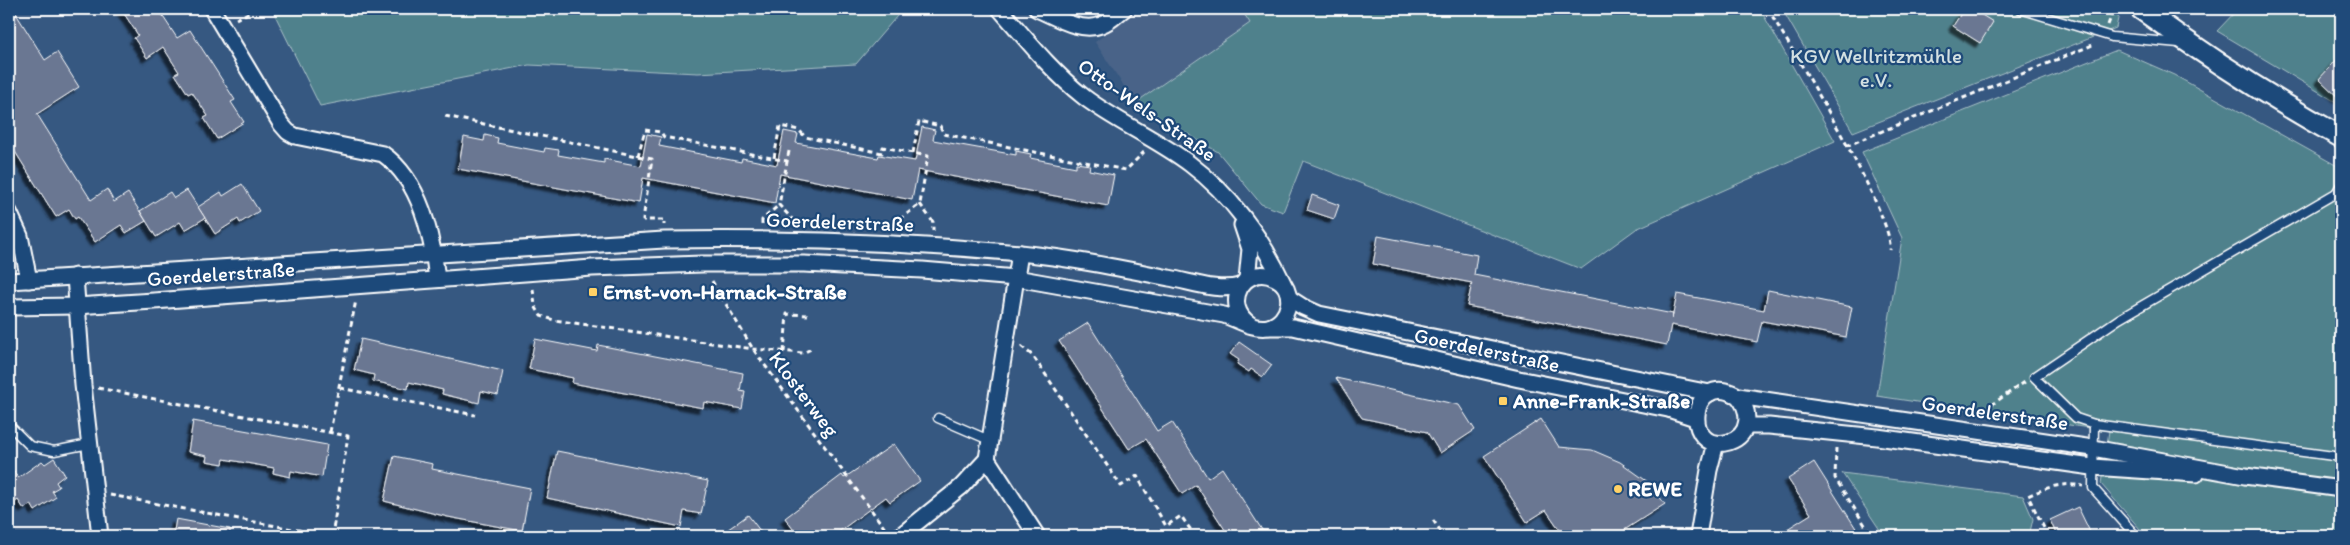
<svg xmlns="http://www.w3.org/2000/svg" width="2350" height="545" font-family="Itim,sans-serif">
<defs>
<filter id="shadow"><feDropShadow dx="-4.5" dy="4.5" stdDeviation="1" flood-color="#0009"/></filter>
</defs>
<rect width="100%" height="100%" fill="#365881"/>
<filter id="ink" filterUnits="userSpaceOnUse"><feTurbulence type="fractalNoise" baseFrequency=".02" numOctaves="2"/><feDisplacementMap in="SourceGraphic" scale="10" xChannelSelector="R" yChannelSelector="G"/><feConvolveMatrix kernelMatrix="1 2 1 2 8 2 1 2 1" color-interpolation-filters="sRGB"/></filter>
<g filter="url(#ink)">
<polygon fill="#4a6488" points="1140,9 1241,9 1251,23 1135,103 1095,42"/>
<g fill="#50818c" stroke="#a8c0c6">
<polygon points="272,9 903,9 856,64 698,73 529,65 320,106"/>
<polygon points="1241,9 1760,9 1835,141 1636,229 1581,269 1303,161 1283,212 1261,204 1218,152 1135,103 1250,23"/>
<polygon points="1782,9 2120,9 2116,28 1853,132"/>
<polygon points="2238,9 2341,9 2341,105 2217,31"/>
<polygon points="2117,50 2174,75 2341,168 2341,536 2146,536 2101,484 2109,431 1877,396 1902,238 1862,152"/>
<polygon points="1842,473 2023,496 2033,519 2029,536 1884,536"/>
</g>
<g fill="#6b7792" stroke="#fff" filter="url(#shadow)">
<polygon points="9,9 13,9 45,60 57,52 79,87 37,114 91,200 107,189 114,202 128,193 146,221 126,233 121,225 95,242 78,217 75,219 69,209 56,217 9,142"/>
<polygon points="121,9 158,9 177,38 190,30 235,100 231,102 244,122 217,139 204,118 208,116 192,92 188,94 175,74 179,72 163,47 147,58 134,38 138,35"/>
<polygon points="1964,9 1972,9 1993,22 1980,43 1953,26"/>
<polygon points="2341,55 2341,100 2319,79"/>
<polygon points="922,127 935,130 933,140 1016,155 1016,151 1031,154 1030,158 1076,167 1076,163 1090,165 1089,170 1114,175 1108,206 918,170 912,200 780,174 775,203 643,178 639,203 458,169 464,137 484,141 485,135 498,138 497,143 544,152 545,148 559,150 558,155 604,163 604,159 641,166 647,134 661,137 659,146 741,162 742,158 777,165 784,131 798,134 796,143 878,158 879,155 915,161"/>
<polygon points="242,184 259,211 240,223 238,219 215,234 198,207 221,192 223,196"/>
<polygon points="187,190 205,218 185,230 180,222 156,237 140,211 170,192 174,198"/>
<polygon points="1312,195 1339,205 1334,219 1307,210"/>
<polygon points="1378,236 1477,255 1474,275 1673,314 1672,319 1677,294 1764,310 1768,290 1852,307 1846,337 1762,321 1757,342 1671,325 1667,345 1467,306 1472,283 1373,264"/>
<polygon points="1088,323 1157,431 1172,422 1208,478 1222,468 1266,536 1229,536 1196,485 1182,494 1146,439 1129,449 1059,341"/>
<polygon points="361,339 503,371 498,395 481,391 479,403 442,394 443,390 409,382 408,389 373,381 374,375 354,370"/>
<polygon points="535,339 597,351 598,345 743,373 740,391 745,392 742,409 704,402 703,408 572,383 573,378 529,369"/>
<polygon points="1239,342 1272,365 1263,377 1251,369 1249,372 1237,364 1239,360 1230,354"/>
<polygon points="1336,378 1459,405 1475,430 1440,453 1427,432 1362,418"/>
<polygon points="1541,419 1559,447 1592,450 1620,462 1648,482 1665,504 1615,536 1564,536 1546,510 1527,522 1484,456"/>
<polygon points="193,421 327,445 322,477 291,471 290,477 273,473 274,468 224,459 223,464 206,461 207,456 188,452"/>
<polygon points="894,444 920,481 890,502 886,497 833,536 798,536 785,518 842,475 844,478"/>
<polygon points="557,451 708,481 701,514 684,511 681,527 547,498"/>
<polygon points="394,456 433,464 432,469 530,488 522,531 448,517 384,501"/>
<polygon points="54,458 65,475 56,482 59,487 52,491 56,497 35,511 31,504 24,509 18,500 9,506 9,464 18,478 42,461 45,464"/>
<polygon points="1814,462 1857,530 1847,536 1776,536 1811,514 1788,479"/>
<polygon points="2078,507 2092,536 2057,536 2050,520"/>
<polygon points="748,515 764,536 718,536 737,523"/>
<polygon points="176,519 230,529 230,536 173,536"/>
</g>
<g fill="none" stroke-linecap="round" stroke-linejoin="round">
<defs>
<g id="service">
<polyline points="2020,9 2112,37 2179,43"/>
<polyline points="2341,185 2336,193 2119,319 2034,377 2076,418 2094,424 2341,457"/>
<polyline points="938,418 989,440"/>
<polyline points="2094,424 2093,488 2136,536"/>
<polyline points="9,425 30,446 54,451 89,444"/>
</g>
<g id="minor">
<path d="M212,9L281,124L288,132L295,136L383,154C421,181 432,236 437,279"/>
<path d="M1000,9C1026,39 1052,72 1084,97C1117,122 1157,139 1190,164C1230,194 1262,238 1283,283"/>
<path d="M1037,9C1056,17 1080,33 1101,25C1110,22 1117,14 1124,9"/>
<polyline points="9,212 20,236 29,280"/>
<polyline points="1242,225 1250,249 1247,279"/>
<polyline points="75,276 83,385 100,536"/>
<path d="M9,281L664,240C782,238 902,242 1020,253C1070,258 1120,268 1169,278C1192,282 1218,292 1240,286"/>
<polyline points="1289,298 1303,307 1319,314 1710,393"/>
<path d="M9,307L76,306L154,301L592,268L702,264H804L922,270L1016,278L1224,315C1237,319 1253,330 1268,327C1291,322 1297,288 1275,278C1244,262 1220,306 1251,325"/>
<polyline points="1269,327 1293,327 1519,379 1668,409 1695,418"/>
<path d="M1738,396C1751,411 1751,435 1729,442C1682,456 1688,368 1738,396L2093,448L2245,476L2341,489"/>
<polyline points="1746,426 1769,426 1877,437 2092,467 2196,474"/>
<polyline points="987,459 1037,536"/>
<polyline points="900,536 961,487 987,459 1020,253"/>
<polyline points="1698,536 1709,470 1716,443"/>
</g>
<path id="secondary" d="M2141,9C2206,56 2272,99 2341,137"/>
</defs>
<use href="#service" stroke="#fff" stroke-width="11"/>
<use href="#minor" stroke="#fff" stroke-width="19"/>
<use href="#secondary" stroke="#fff" stroke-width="24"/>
<g stroke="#fff" stroke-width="3" stroke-dasharray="5 4" stroke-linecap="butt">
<path d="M1768,9C1791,48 1895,216 1890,250"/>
<polyline points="236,19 256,9"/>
<polyline points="2108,25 2114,9"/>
<polyline points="445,116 652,159 643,220 664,220 664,225"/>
<polyline points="1846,146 2095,44"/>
<polyline points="789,151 779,205 795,222 795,226"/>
<polyline points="913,153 919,121 940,126 944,134 1126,170 1144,152"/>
<polyline points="638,156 645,130 661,132 664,137 787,161"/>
<polyline points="774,158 780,126 799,130 805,137 882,153 883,147 928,156 920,204 899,220 898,230"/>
<polyline points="920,204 933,222 933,231"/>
<polyline points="762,224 762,220 779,205"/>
<polyline points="712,281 753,349 886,530"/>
<polyline points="533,289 535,306 541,316 554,320 753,349 803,353 813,348"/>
<polyline points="1021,346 1033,356 1121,486 1137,476 1166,526 1181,516 1195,536"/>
<polyline points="784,352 787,314 809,315"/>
<polyline points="98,388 348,436 332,536"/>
<polyline points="340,388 475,415"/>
<polyline points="1976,415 2025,382"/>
<polyline points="330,432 356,300"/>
<polyline points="1836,448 1835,478 1872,536"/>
<polyline points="110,495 330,536"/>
<polyline points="1433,520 1444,536"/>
<path d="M2048,536L2028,496C2047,487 2062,482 2083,486"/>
</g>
<use href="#service" stroke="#1f4a7a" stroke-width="8"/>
<use href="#minor" stroke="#1f4a7a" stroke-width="15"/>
<use href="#secondary" stroke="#1f4a7a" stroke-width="20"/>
</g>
</g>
<g fill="#ffd166" stroke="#1f4a7a" stroke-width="2">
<rect x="588" y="287" width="10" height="10" rx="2.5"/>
<rect x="1498" y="396" width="10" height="10" rx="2.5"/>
<circle cx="1618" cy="489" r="5"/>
</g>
<g text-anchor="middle" stroke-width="4.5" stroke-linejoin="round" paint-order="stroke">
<g font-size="21" fill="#d3e0e2" stroke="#1f4a7a">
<text x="1876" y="63">KGV Wellritzmühle<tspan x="1876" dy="24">e.V.</tspan></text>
</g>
<g font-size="21" fill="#fff" stroke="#1f4a7a">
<text transform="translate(1147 110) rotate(35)" y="7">Otto-Wels-Straße</text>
<text transform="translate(840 222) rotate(2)" y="7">Goerdelerstraße</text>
<text transform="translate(221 274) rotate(-4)" y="7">Goerdelerstraße</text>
<text transform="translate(1487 350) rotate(12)" y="7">Goerdelerstraße</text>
<text transform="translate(804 394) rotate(53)" y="7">Klosterweg</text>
<text transform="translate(1995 413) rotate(8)" y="7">Goerdelerstraße</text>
</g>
<g font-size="21" font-weight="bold" fill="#fff" stroke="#1f4a7a" text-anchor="start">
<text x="603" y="299">Ernst-von-Harnack-Straße</text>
<text x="1513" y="408">Anne-Frank-Straße</text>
<text x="1628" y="496">REWE</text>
</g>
</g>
<rect width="2350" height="545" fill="none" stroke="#1f4a7a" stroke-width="30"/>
<rect x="15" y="15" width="2320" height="515" fill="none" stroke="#fff" stroke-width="2" filter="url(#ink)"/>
</svg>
